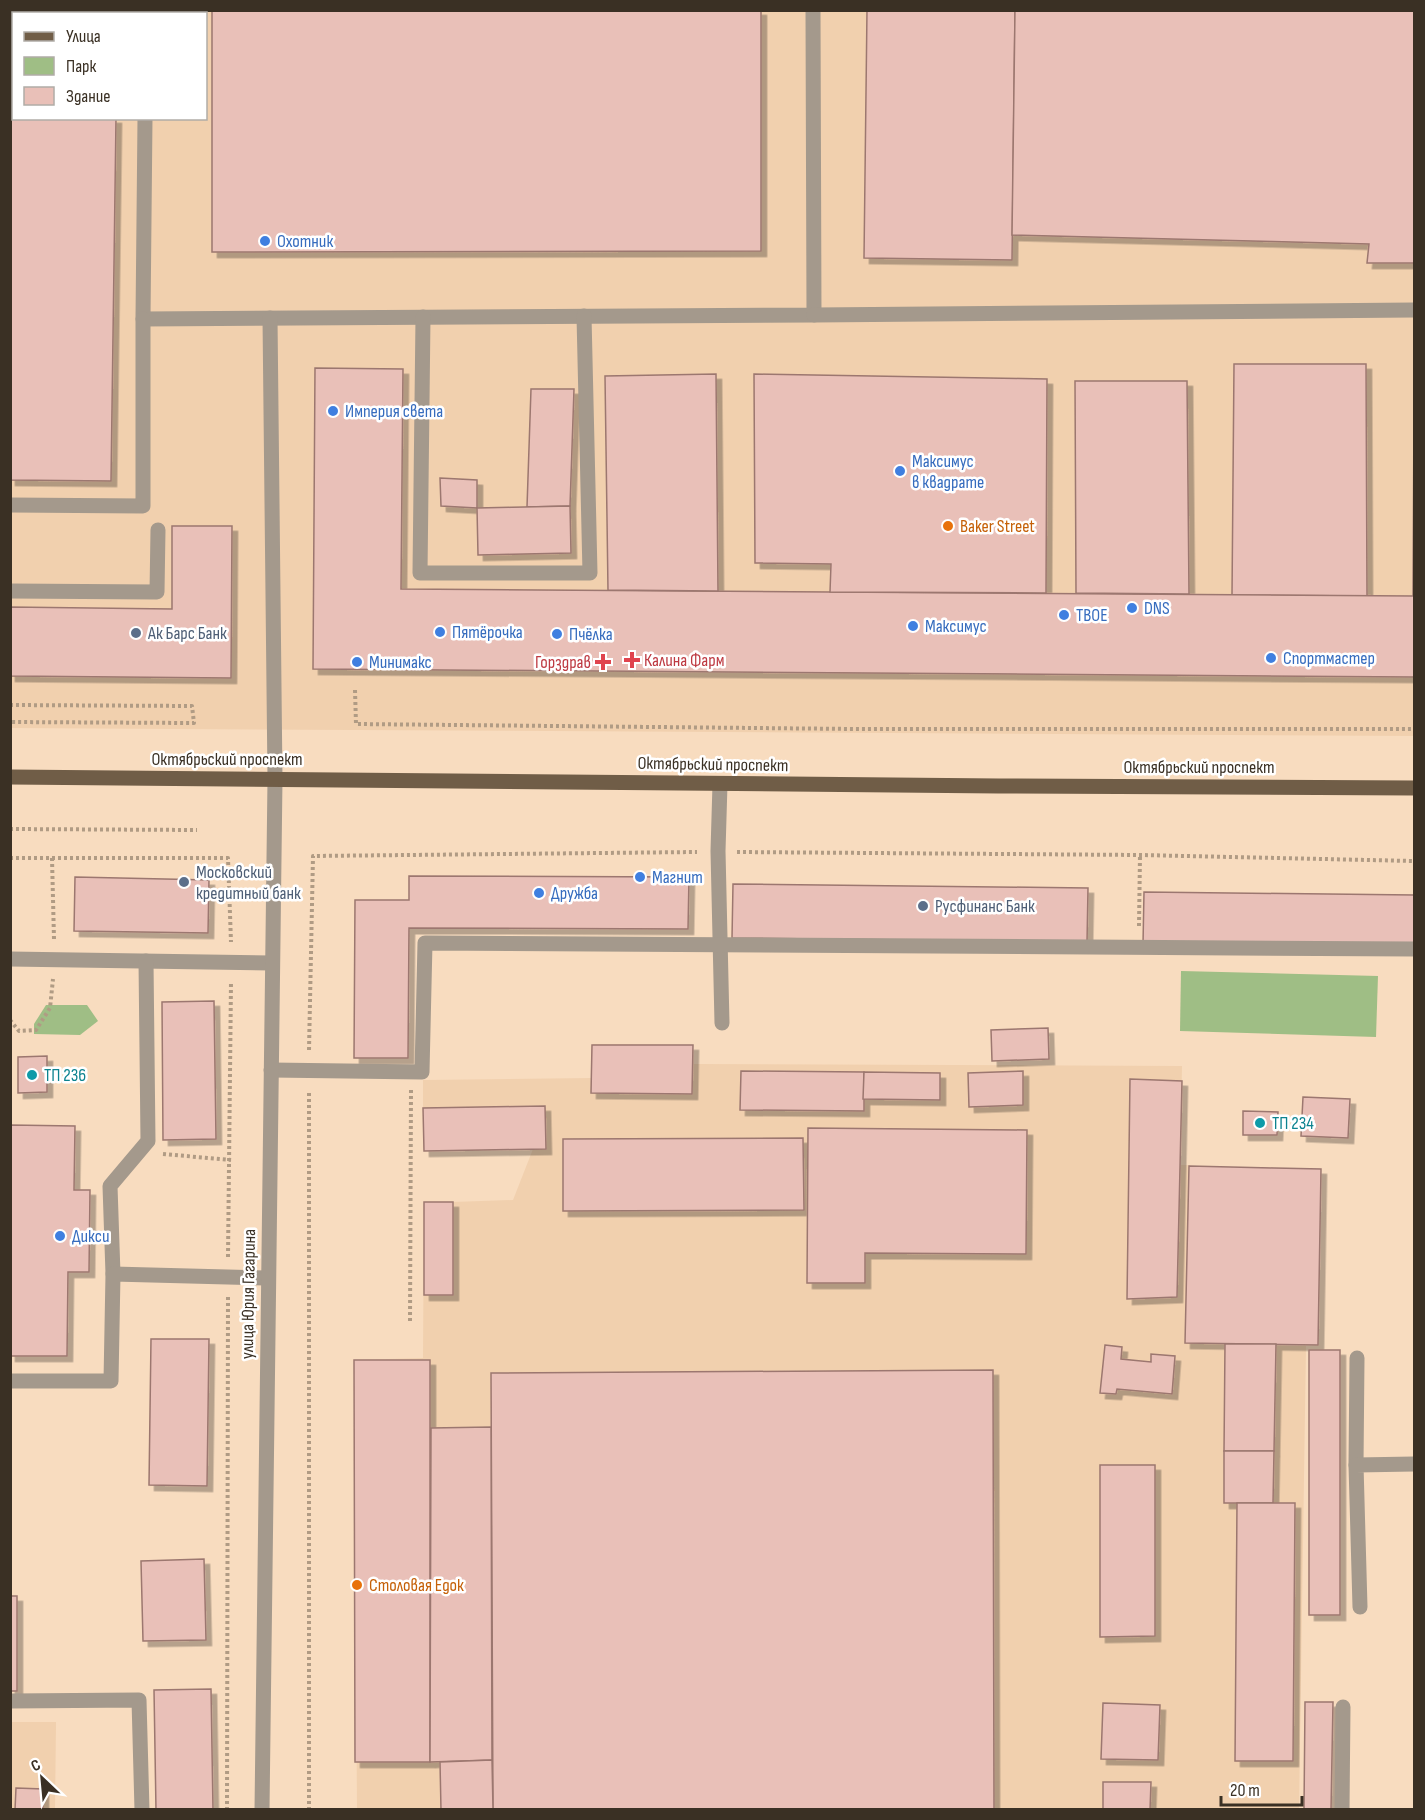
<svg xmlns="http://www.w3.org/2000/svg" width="1425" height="1820" font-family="'Sofia Sans Condensed',sans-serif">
<defs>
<filter id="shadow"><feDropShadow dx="5.5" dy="5.5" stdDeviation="0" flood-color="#0004"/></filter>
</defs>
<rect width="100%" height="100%" fill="#f8dcbf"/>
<g fill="#f1d0ae" fill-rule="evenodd">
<path d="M11,11H1414V736L11,728ZM14,14H206V118H14Z"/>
<polygon points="593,1044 692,1045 694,1064 1182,1066 1180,1165 1190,1165 1187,1343 1306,1346 1299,1809 357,1809 354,1360 423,1358 424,1203 513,1200 533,1149 546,1149 545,1106 423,1108 423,1080 591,1078"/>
<polygon points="11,1722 56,1722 55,1809 11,1810"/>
</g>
<g fill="#9fbe85">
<polygon points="1181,971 1378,976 1376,1037 1180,1031"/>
<polygon points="46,1005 87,1005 98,1021 80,1035 34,1034 34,1024"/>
</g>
<g fill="#e9c0b8" stroke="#9c776f" stroke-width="1.5" filter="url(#shadow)">
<polygon points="10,10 118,10 118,14 14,14 14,118 116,118 111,481 10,480"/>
<polygon points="212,10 761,10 761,251 212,252"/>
<polygon points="867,10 1015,10 1012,260 864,258"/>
<polygon points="1015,10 1414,10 1414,263 1367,263 1369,244 1012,235"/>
<polygon points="1234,364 1366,364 1367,596 1232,595"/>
<polygon points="315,368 403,369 401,589 1413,596 1414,408 1414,677 313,669"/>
<polygon points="716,374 718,591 608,590 605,376"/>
<polygon points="754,374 1047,379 1046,593 830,592 831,564 755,563"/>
<polygon points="1075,381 1187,381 1189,594 1076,593"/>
<polygon points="531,389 574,389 570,506 527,507"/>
<polygon points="440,478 477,480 477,508 441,506"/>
<polygon points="570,506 571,553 478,555 477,508"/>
<polygon points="172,526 232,526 231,678 10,676 10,607 172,609"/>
<polygon points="409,876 689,877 688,929 409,928 408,1058 354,1058 355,900 409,900"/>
<polygon points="75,877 209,880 208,933 74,931"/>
<polygon points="733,884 1088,888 1087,942 732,938"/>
<polygon points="1144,892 1414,895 1414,946 1143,944"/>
<polygon points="214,1001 216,1139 163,1140 162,1002"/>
<polygon points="1048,1028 1049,1059 992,1061 991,1030"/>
<polygon points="592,1045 693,1045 692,1094 591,1093"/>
<polygon points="47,1056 47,1092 18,1093 18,1057"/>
<polygon points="741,1071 864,1072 864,1111 740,1110"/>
<polygon points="1023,1071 1023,1105 969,1107 968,1073"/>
<polygon points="864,1072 940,1073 940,1100 863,1099"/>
<polygon points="1130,1079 1182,1081 1177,1297 1127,1299"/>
<polygon points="1303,1097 1350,1099 1348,1138 1301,1136"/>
<polygon points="545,1106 546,1149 424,1151 423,1108"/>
<polygon points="1243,1111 1278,1112 1277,1135 1243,1135"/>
<polygon points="10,1125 75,1126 74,1190 90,1190 89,1272 68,1272 67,1356 10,1356"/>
<polygon points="808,1128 1027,1130 1026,1254 865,1253 865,1283 807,1283"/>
<polygon points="803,1138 804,1210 563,1211 563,1139"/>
<polygon points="1189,1166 1321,1169 1318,1345 1185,1343"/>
<rect x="424" y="1202" width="29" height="93"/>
<polygon points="151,1339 209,1339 207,1486 149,1485"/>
<polygon points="1225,1344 1276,1344 1274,1451 1224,1451"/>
<polygon points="1105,1345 1122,1347 1121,1359 1151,1362 1151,1354 1175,1356 1172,1394 1117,1389 1116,1394 1100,1393"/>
<rect x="1309" y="1350" width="31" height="265"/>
<polygon points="354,1360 430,1360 430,1762 355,1762"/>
<polygon points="993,1370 994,1810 493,1810 491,1373"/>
<polygon points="491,1427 492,1760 430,1762 431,1428"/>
<polygon points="1224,1451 1274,1451 1273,1503 1224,1503"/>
<polygon points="1100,1465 1155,1465 1155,1636 1100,1637"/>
<polygon points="1237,1503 1295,1503 1293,1761 1235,1761"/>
<polygon points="204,1559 206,1640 143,1641 141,1561"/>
<rect x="10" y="1596" width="7" height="95"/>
<polygon points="211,1689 213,1810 156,1810 154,1690"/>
<polygon points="1305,1702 1333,1702 1331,1810 1304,1810"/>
<polygon points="1103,1703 1160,1705 1158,1760 1101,1759"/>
<polygon points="492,1760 493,1810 441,1810 440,1762"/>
<polygon points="1103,1782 1151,1782 1150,1810 1103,1810"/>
<polygon points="16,1788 43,1789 43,1810 15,1810"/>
</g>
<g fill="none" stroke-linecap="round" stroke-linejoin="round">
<g stroke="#b09b84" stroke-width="4" stroke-dasharray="3 3" stroke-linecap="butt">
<polyline points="355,690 356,724 855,729 1414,729"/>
<polyline points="10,705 192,706 194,723 10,722"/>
<polyline points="10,829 197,830"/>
<polyline points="737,852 1140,855 1414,861"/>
<polyline points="10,858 228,858 231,942"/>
<polyline points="52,858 54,939"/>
<polyline points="1139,926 1140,855"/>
<polyline points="10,1020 19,1031 36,1030 50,1008 53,979"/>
<polyline points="309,1050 313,856 697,852"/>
<polyline points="163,1154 231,1160"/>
<polyline points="228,1257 231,982"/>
<polyline points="410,1321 411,1090"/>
<polyline points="227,1810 228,1297"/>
<polyline points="309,1810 309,1091"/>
</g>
<g stroke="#a4998c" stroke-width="15">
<polyline points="145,14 145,10"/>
<polyline points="145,118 143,319 814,315 813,10"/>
<polyline points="814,315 1414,310"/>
<polyline points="423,317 420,573 590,573 584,316"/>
<polyline points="10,505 143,506 143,319"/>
<polyline points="10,591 157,592 158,530"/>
<polyline points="720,784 718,851 722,1023"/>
<polyline points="10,959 272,963"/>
<polyline points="271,1070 422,1072 425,943 1414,949"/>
<polyline points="113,1274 110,1186 148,1141 146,961"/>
<polyline points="10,1381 111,1381 113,1274 267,1278"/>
<polyline points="1356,1465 1357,1358"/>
<polyline points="1360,1607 1356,1465 1414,1464"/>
<polyline points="10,1701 139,1700 142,1810"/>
<polyline points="262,1810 275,779 270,318"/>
<polyline points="1342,1810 1343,1707"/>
</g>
<polyline stroke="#705d47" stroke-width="15" points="10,777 999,786 1414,788"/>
</g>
<g fill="#3f7fe0" stroke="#fff" stroke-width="2">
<circle cx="265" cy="241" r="6"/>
<circle cx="333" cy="411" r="6"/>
<circle cx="900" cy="471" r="6"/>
<circle cx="1132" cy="608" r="6"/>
<circle cx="1064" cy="615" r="6"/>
<circle cx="913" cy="626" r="6"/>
<circle cx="440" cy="632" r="6"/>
<circle cx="557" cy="634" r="6"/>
<circle cx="1271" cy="658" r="6"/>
<circle cx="357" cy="662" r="6"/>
<circle cx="640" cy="877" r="6"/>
<circle cx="539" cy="893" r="6"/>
<circle cx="60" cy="1236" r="6"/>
</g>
<g fill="#e8710a" stroke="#fff" stroke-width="2">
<circle cx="948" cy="526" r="6"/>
<circle cx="357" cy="1585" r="6"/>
</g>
<g fill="#5c6f8a" stroke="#fff" stroke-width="2">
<circle cx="136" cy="633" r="6"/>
<circle cx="184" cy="882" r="6"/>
<circle cx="923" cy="906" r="6"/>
</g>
<g fill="#e0444e" stroke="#fff" stroke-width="2">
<path d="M629 651h6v6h6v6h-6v6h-6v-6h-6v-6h6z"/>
<path d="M600 653h6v6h6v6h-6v6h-6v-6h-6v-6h6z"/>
</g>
<g fill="#0f9aa8" stroke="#fff" stroke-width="2">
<circle cx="32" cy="1075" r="6"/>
<circle cx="1260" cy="1123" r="6"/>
</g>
<g text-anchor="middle" stroke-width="5" stroke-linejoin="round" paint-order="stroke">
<g font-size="18" fill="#366cbe" stroke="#fff" text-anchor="start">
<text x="277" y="247">Охотник</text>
<text x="345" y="417">Империя света</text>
<text x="912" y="467">Максимус<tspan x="912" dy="21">в квадрате</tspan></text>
<text x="1144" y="614">DNS</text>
<text x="1076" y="621">ТВОЕ</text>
<text x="925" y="632">Максимус</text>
<text x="452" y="638">Пятёрочка</text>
<text x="569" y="640">Пчёлка</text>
<text x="1283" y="664">Спортмастер</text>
<text x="369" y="668">Минимакс</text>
<text x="652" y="883">Магнит</text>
<text x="551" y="899">Дружба</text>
<text x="72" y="1242">Дикси</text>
</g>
<g font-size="18" fill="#c56008" stroke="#fff" text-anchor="start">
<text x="960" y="532">Baker Street</text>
<text x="369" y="1591">Столовая Едок</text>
</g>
<g font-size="18" fill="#4e5e75" stroke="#fff" text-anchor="start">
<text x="148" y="639">Ак Барс Банк</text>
<text x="196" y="878">Московский<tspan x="196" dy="21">кредитный банк</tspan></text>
<text x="935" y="912">Русфинанс Банк</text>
</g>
<g font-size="18" fill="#be3a42" stroke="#fff" text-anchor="start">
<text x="644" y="666">Калина Фарм</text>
<text x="591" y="668" text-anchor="end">Горздрав</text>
</g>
<g font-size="18" fill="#3a3024" stroke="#fff">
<text x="227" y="765">Октябрьский проспект</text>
<text transform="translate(713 764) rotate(1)" y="6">Октябрьский проспект</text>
<text x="1199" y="773">Октябрьский проспект</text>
<text transform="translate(248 1294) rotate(-89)" y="6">улица Юрия Гагарина</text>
</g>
<g font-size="18" fill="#0d838f" stroke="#fff" text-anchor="start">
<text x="44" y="1081">ТП 236</text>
<text x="1272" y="1129">ТП 234</text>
</g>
</g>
<rect width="1425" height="1820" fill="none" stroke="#3a3024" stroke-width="24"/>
<rect x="12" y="12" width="195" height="108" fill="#ffffff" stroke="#b0aca7" stroke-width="1.5"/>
<rect x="24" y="32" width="30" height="9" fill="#705d47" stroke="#b0aca7" stroke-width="1.5"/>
<text x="66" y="42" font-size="18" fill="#3a3024">Улица</text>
<rect x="24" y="57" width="30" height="18" fill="#9fbe85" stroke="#b0aca7" stroke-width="1.5"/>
<text x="66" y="72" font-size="18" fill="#3a3024">Парк</text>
<rect x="24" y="87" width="30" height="18" fill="#e9c0b8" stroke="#b0aca7" stroke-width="1.5"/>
<text x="66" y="102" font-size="18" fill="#3a3024">Здание</text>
<g transform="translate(42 1778) rotate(334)" stroke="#ffffff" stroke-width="4.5" paint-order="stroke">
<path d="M0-4.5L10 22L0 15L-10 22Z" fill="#3a3024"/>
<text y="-9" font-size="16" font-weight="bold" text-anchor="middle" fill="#3a3024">С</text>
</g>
<path d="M1221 1796v9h81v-9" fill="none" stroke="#3a3024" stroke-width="3"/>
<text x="1230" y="1796" font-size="18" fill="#3a3024" stroke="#ffffff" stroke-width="4.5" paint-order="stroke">20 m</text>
</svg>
